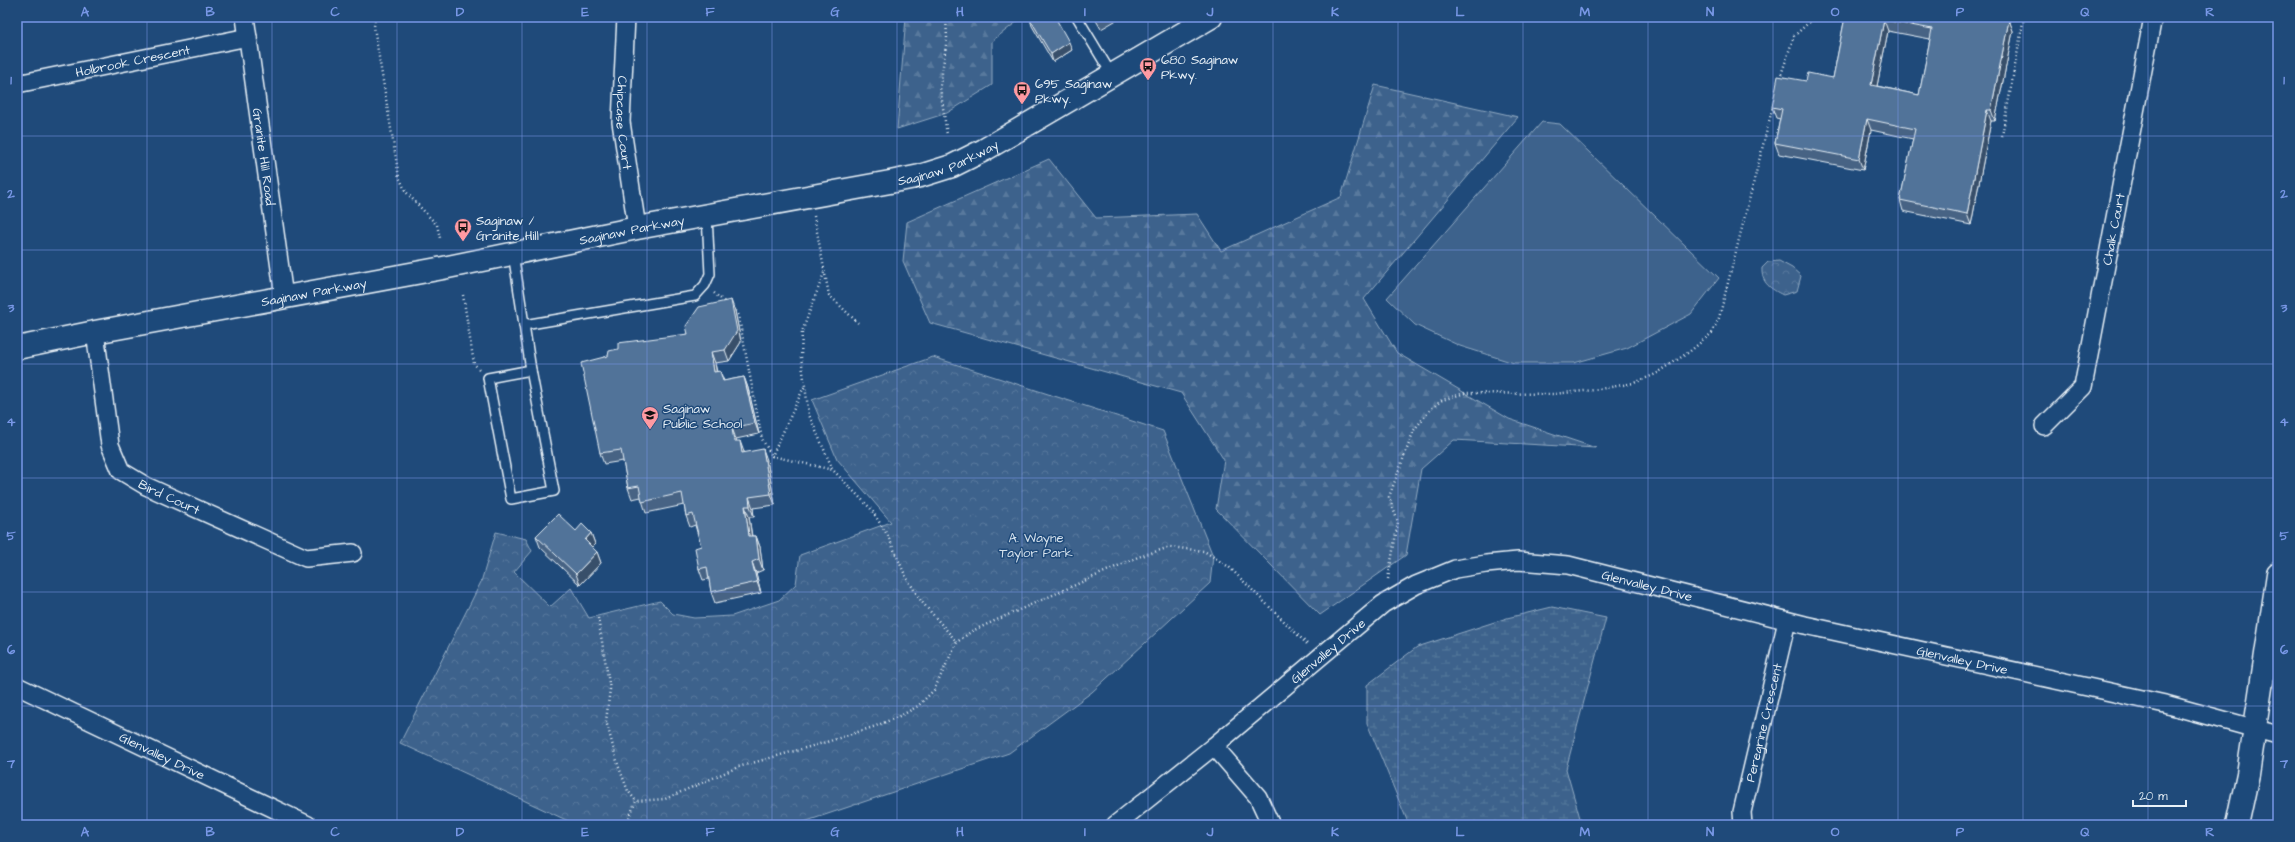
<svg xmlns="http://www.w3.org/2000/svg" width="2295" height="842" font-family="'Architects Daughter',sans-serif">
<defs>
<pattern id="forest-firs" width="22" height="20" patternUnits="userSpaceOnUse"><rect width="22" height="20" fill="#3c628c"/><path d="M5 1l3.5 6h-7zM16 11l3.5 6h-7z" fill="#58799d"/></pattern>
<pattern id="wetland-marsh" width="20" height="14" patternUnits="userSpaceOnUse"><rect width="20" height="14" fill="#3c628c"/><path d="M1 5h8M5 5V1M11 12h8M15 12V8" fill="none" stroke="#58799d"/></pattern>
<pattern id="park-crowns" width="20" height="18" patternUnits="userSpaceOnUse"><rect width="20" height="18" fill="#3c628c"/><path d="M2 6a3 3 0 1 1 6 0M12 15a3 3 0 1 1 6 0" fill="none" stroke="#58799d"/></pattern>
</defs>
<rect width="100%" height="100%" fill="#1f4a7a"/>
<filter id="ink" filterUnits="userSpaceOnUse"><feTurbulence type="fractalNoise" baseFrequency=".025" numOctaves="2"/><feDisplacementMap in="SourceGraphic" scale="8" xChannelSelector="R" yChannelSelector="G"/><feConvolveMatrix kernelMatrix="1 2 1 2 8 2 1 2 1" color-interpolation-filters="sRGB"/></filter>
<g filter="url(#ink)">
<polygon fill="#3c628c" stroke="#92aac2" points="1542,122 1560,124 1719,278 1691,314 1627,348 1574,363 1514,363 1460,346 1415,325 1387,298"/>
<g fill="url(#forest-firs)" stroke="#92aac2">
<polygon points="906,17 1023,17 992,41 992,85 947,113 897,129"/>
<polygon points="1375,85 1518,117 1364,299 1397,353 1509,419 1596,448 1454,440 1421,469 1406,555 1320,615 1216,509 1224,460 1181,393 930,323 903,261 907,222 1049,159 1096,218 1197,214 1221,251 1341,197"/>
</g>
<polygon fill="url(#wetland-marsh)" stroke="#92aac2" points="1552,607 1606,618 1566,769 1582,825 1409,825 1367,723 1367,685 1417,647 1507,618"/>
<g fill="url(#park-crowns)" stroke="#92aac2">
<path d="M1779,261L1792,268L1801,276L1797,291L1783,295C1771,289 1761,283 1762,268L1768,262Z"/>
<polygon points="933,357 1163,431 1213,556 1210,583 1092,692 1009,753 795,825 577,825 400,743 481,582 496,532 526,539 532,551 514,572 550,607 571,588 589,618 660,601 673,614 694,618 732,616 779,600 796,584 800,555 891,522 837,459 812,400"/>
</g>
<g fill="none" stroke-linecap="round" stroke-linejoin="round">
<defs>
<g id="lane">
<polyline points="1077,17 1112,75"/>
<polyline points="513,253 531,370"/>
<polyline points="524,325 695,296 705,285 710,274 707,216"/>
<polygon points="531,370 554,491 511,499 488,378"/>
</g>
<g id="street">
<path id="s1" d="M245,17L284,297"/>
<path id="s2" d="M626,17L621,122L637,228"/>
<path id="s3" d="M17,84L248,37"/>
<path id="s4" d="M95,332L110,445L121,471L146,486L306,558L353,553"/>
<path id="s5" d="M2044,426L2083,387L2153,17"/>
<path id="s6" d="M17,686L308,825"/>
<polyline points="1214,746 1258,797 1271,825"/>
<path id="s7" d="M1115,825L1214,746L1383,604L1416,585L1455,569L1486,564L1518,561L1568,565L1805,625L2165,704L2278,735"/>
<path id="s8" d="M1743,825L1742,812L1787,621"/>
</g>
<g id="secondary">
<path id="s9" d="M17,348L95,332L443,268L637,228L890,182L920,176L952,166L984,150L1211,17"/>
<polyline points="2237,825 2248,774 2278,574"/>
</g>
</defs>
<use href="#lane" stroke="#e8f1f8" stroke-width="12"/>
<use href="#street" stroke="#e8f1f8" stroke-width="20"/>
<use href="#secondary" stroke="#e8f1f8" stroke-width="25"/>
<g stroke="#e8f1f8" stroke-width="2.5" stroke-dasharray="1 3" stroke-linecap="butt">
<polyline points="375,17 374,27 399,177 406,192 437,225 440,238"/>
<polyline points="946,17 947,38 940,87 947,135"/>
<polyline points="1833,17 1844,20"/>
<polyline points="1780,78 1794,36 1815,17"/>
<polyline points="2002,136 2024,17"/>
<polyline points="814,216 829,295 858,323"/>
<polyline points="824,273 802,332 801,357 809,415 833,470 871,509 888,536 905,575 921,601 957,642"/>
<polyline points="714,293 727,304"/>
<polyline points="463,295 474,364 479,369"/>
<polyline points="733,308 738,313 762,439 772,456"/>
<polyline points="804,387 772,456 833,470"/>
<polyline points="1388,579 1398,522 1389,497 1414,430 1430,410 1442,400 1465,393 1553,394 1594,390 1634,383 1656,374 1689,352 1712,333 1719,318 1773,106"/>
<polyline points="598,618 610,689 606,721 618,765 628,791 636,801 665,799 738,767 830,741 876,726 904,714 918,706 934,690 957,642 972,631 1138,557 1170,547 1204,551 1229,567 1308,645"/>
<polyline points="626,825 636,801"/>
</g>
<use href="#lane" stroke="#1f4a7a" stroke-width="9"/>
<use href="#street" stroke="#1f4a7a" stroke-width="17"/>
<use href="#secondary" stroke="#1f4a7a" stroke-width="22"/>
</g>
<g fill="#466384" stroke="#e8f1f8" fill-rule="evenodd">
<polygon points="1094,17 1122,17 1101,29"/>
<path d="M1845,17L2009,20L2013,31L1995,121H1991L1971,225L1903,211L1900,200L1913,139L1871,130L1863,170L1779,154L1775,143L1780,119L1776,118L1772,107L1806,81L1833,78ZM1888,31L1930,39L1919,95L1877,86Z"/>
<polygon points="1030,19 1072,50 1053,62 1032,26"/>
<polygon points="735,311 741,342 729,361 715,363 717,372 720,371 724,381 744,377 748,388 759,434 736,439 736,441 744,452 767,460 775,505 753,508 754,517 749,517 752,536 756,536 760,547 763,570 756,573 761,593 715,603 711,592 709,579 703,580 699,569 701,546 695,525 690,527 686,516 684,505 646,513 641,497 632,499 628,488 623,461 604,464 600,453 608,356 688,334"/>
<polygon points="591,533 595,544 592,547 597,552 601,563 580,585 540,547 536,536"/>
</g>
<g fill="#39506b" stroke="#e8f1f8">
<polygon points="1884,20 1888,31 1875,96 1871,85"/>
<polygon points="2009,20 2013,31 1995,121 1991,110"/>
<polygon points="1069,42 1072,50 1053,62 1051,54"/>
<polygon points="1987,110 1991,121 1971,225 1967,214"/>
<polygon points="1867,119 1871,130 1863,170 1859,159"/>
<polygon points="731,300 735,311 741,342 729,361 725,350"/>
<polygon points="711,352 715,363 718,383 714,372"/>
<polygon points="744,377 748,388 759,434 755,423"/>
<polygon points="732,428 736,439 738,452 734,441"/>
<polygon points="740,441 744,452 746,464 742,453"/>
<polygon points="763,449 767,460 775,505 771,494"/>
<polygon points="749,497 753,508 754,517 750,506"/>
<polygon points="745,506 749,517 753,547 749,536"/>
<polygon points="591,533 595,544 588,551 585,540"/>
<polygon points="756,536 760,547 763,570 759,559"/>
<polygon points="597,552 601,563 580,585 576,574"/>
<polygon points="752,562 756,573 761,593 757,582"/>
</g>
<g fill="#517399" stroke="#e8f1f8" fill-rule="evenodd">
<polygon points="1032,17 1055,17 1069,42 1051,54 1030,19"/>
<path d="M1845,17H1992L2009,20L1991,110H1987L1967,214L1900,200L1915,129L1867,119L1859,159L1775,143L1782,109L1772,107L1778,76L1806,81L1808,73L1833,78ZM1884,20L1932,29L1919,95L1871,85Z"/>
<polygon points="731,300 737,331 725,350 711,352 714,372 720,371 723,381 744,377 755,423 732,428 734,441 740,441 742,453 763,449 771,494 749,497 750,506 745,506 749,536 756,536 759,559 752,562 757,582 711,592 707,567 699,569 695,548 701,546 693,514 686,516 682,493 642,502 639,486 628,488 621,450 600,453 581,363 608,356 609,351 618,349 618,343 688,334 686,326 699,307"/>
<polygon points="558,514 576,531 582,524 591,533 585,540 597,552 576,574 536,536"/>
</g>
</g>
<path fill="none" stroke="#7897e6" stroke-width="1" stroke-opacity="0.55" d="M147,17V825M272,17V825M397,17V825M522,17V825M647,17V825M772,17V825M897,17V825M1022,17V825M1148,17V825M1273,17V825M1398,17V825M1523,17V825M1648,17V825M1773,17V825M1898,17V825M2023,17V825M2148,17V825M17,136H2278M17,250H2278M17,364H2278M17,478H2278M17,592H2278M17,706H2278"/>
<defs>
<symbol id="bus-pin" viewBox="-11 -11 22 30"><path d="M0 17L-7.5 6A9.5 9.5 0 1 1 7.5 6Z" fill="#ff9aa2" stroke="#1f4a7a"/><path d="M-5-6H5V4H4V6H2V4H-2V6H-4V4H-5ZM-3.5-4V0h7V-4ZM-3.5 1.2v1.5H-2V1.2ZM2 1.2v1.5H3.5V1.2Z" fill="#111"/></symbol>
<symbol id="school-pin" viewBox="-11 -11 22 30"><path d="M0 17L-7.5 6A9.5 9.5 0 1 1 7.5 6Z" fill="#ff9aa2" stroke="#1f4a7a"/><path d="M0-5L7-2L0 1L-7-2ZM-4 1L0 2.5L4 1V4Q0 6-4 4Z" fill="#111"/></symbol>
</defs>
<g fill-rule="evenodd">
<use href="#bus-pin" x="1138" y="56" width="20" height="27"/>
<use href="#bus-pin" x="1012" y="80" width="20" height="27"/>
<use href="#bus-pin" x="453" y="217" width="20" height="27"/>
<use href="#school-pin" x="640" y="405" width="20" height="27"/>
</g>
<g text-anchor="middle" stroke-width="3" stroke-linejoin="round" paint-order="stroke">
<g font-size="13" fill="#e8f1f8" stroke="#1f4a7a" text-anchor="start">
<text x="1161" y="64">680 Saginaw<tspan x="1161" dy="15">Pkwy.</tspan></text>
<text x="1035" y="88">695 Saginaw<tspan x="1035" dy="15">Pkwy.</tspan></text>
<text x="476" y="225">Saginaw /<tspan x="476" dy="15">Granite Hill</tspan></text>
<text x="663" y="413">Saginaw<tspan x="663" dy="15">Public School</tspan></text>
</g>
<g font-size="13" fill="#e8f1f8" stroke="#1f4a7a">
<text dy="5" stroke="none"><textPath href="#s3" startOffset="118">Holbrook Crescent</textPath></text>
<text dy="5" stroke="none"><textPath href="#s2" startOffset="106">Chipcase Court</textPath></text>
<text dy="5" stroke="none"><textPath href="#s1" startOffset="141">Granite Hill Road</textPath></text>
<text dy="5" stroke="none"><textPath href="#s9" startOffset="950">Saginaw Parkway</textPath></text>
<text dy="5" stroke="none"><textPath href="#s5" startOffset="216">Chalk Court</textPath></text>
<text dy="5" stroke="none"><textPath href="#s9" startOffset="626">Saginaw Parkway</textPath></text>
<text dy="5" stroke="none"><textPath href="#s9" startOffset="302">Saginaw Parkway</textPath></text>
<text dy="5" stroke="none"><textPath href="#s4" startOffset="197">Bird Court</textPath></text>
<text dy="5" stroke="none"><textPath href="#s7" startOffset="623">Glenvalley Drive</textPath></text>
<text dy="5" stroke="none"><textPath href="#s7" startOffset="275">Glenvalley Drive</textPath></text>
<text dy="5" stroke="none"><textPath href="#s7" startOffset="947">Glenvalley Drive</textPath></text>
<text dy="5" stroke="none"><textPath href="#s8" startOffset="105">Peregrine Crescent</textPath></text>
<text dy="5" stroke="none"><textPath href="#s6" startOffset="161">Glenvalley Drive</textPath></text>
</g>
<g font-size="13" fill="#d7e3ed" stroke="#1f4a7a">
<text x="1036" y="542">A. Wayne<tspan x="1036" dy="15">Taylor Park</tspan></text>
</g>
</g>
<rect width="2295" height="842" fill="none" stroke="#1f4a7a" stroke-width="44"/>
<path d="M2133 800v6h53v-6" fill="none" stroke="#e8f1f8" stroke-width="2"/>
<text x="2139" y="800" font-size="12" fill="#e8f1f8" stroke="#1f4a7a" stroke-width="3" paint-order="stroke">20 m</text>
<rect x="22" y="22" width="2251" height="798" fill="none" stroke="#7897e6" stroke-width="1.5"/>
<g font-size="13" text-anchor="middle" font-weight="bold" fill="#7897e6">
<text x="85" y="16">A</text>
<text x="210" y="16">B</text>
<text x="335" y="16">C</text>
<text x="460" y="16">D</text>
<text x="585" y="16">E</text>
<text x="710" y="16">F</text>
<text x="835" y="16">G</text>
<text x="960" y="16">H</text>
<text x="1085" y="16">I</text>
<text x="1210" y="16">J</text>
<text x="1335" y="16">K</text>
<text x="1460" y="16">L</text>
<text x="1585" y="16">M</text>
<text x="1710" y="16">N</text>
<text x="1835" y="16">O</text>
<text x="1960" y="16">P</text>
<text x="2085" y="16">Q</text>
<text x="2210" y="16">R</text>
<text x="11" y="84">1</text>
<text x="2284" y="84">1</text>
<text x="11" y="198">2</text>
<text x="2284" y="198">2</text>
<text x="11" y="312">3</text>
<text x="2284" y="312">3</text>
<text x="11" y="426">4</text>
<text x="2284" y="426">4</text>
<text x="11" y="540">5</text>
<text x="2284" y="540">5</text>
<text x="11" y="654">6</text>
<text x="2284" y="654">6</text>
<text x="11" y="768">7</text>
<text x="2284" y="768">7</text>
<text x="85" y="836">A</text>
<text x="210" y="836">B</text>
<text x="335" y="836">C</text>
<text x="460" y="836">D</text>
<text x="585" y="836">E</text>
<text x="710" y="836">F</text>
<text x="835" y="836">G</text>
<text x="960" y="836">H</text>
<text x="1085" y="836">I</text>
<text x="1210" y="836">J</text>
<text x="1335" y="836">K</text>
<text x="1460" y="836">L</text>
<text x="1585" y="836">M</text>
<text x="1710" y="836">N</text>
<text x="1835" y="836">O</text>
<text x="1960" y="836">P</text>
<text x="2085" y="836">Q</text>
<text x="2210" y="836">R</text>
</g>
</svg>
